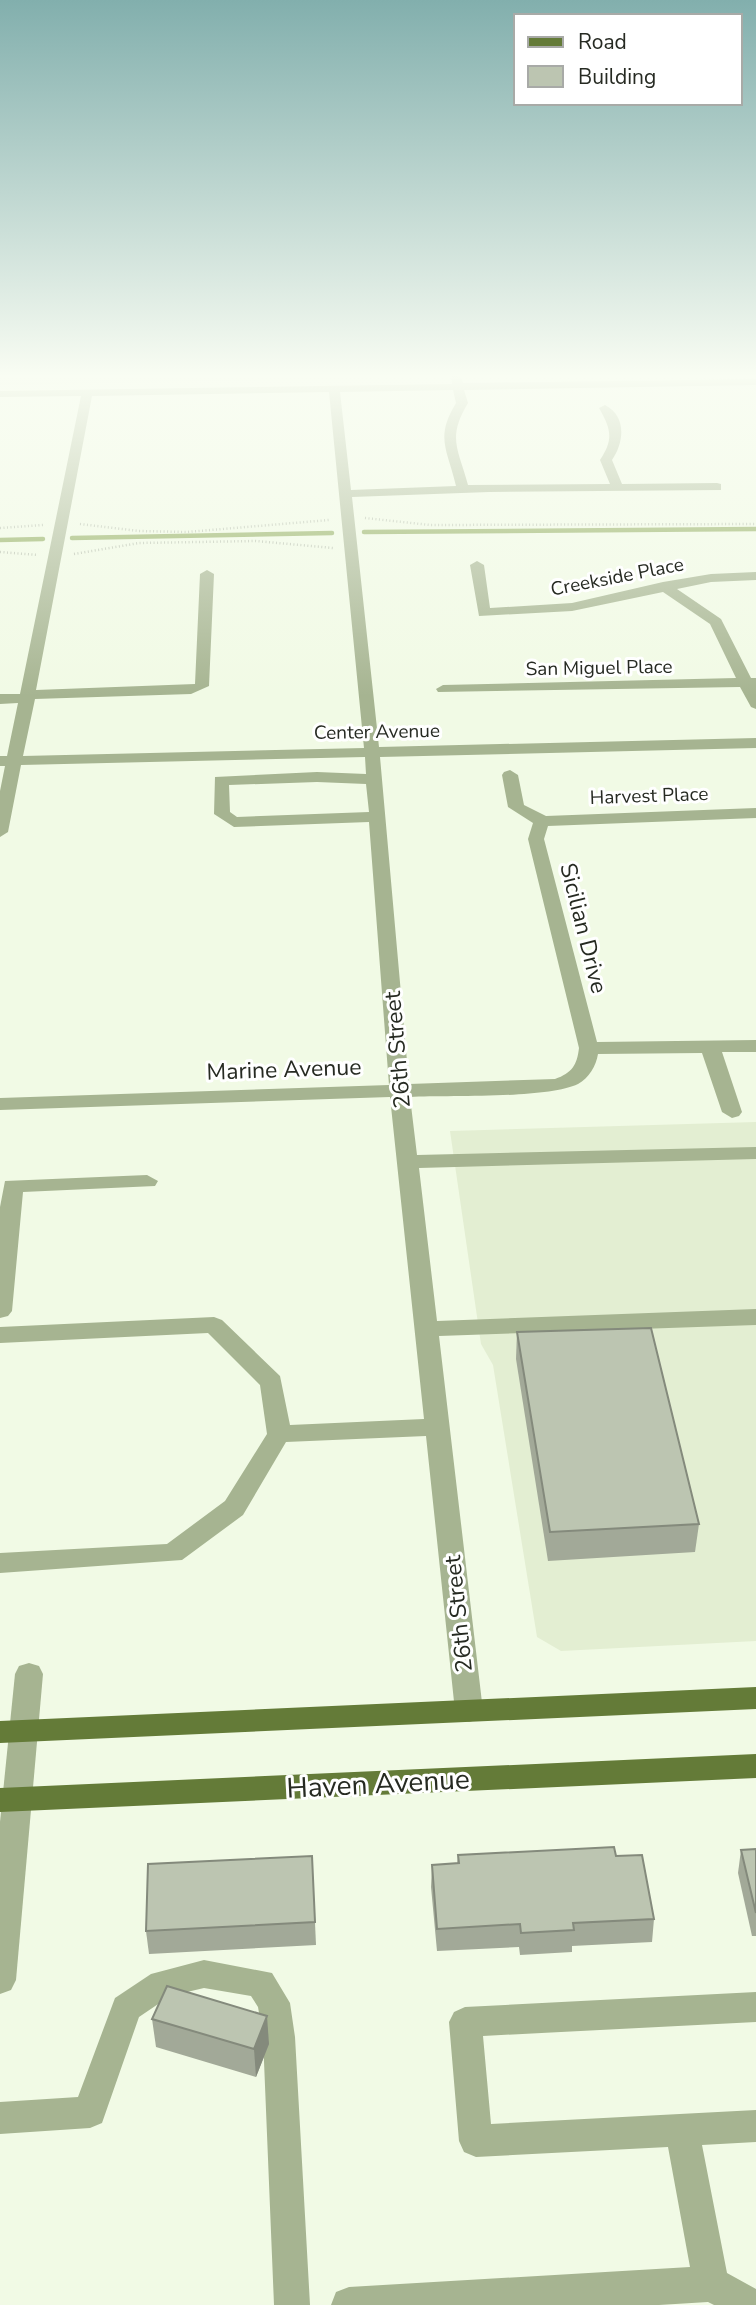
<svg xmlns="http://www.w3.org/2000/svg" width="756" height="2305" font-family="'Nunito Sans',sans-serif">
<rect width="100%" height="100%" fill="#f1fae5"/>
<g fill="#e3eed2">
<polygon points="0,373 380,373 380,378 0,385"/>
<polygon points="756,1122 756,1641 561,1651 537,1637 493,1365 481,1344 450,1131"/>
</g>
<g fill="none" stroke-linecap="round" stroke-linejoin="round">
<g stroke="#8aa755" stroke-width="4.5">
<polyline points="364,532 756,529"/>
<polyline points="72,538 332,533"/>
<polyline points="0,540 43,539"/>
</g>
<g stroke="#b3bbaa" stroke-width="2.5" stroke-dasharray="1 2.5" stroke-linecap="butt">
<polyline points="365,518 430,525 756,524"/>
<polyline points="80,524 139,531 187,532 329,520"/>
<polyline points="0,528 43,525"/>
<polyline points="0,552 38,555"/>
<polyline points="74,554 139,543 256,541 333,548"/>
</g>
<g fill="#a6b491" fill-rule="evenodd">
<path d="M451,373H459L463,383L756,379V385L464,390L468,403C447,438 458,448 468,485L610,484L600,460C614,439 611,429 599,408L605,405C627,416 624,443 612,460L622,484L717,483L721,484V490L489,492L352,497L379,747L756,738V748L380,757L409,1084L555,1079C572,1073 577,1065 579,1048L528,839L533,823L508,807L502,775L504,772L510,770L518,775L524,805L546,816L756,808V818L548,826L544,839L597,1042L756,1040V1052H722L742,1112L739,1116L732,1118L722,1112L702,1053L598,1054C596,1066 589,1078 578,1084C547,1099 448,1095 410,1097L417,1155L756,1147V1159L419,1168L437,1321L756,1309V1325L439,1336L483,1711L479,1719L469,1722L459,1719L455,1711L426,1436L286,1442L243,1515L182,1560L0,1573V1553L167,1544L225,1501L267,1434L260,1385L208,1333L0,1343V1327L214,1317L222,1320L280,1376L290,1425L424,1419L390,1097L0,1110V1098L389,1085L369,822L234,827L214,814L215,777L317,772L366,774L365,757L21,765L8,832L0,837V791L5,766H0V756H7L18,703L0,704V694H20L81,396L0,397V391L452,384ZM453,390L456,403C435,438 447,448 456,486L351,490L340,392ZM329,392L364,748L23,756L35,699L191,694L209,686L214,574L207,570L200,574L195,684L36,690L92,396ZM317,782L366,784L369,812L237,817L230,812L229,785Z"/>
<polygon points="477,561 484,565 490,608 572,603 663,582 711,574 756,572 756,580 711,582 677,589 721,619 751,678 756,678 756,709 751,707 740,687 438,692 436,689 443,685 736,678 710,624 663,592 572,611 479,616 470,565"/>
<polygon points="147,1175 158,1181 155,1186 23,1192 12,1311 8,1316 0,1318 0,1207 5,1181"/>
<polygon points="29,1663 39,1666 43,1674 16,1980 11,1990 0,1994 0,1822 15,1674 19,1666"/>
<polygon points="204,1960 272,1973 290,2003 295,2037 310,2305 274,2305 263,2037 258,2007 251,1996 204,1988 170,1996 139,2017 102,2123 90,2128 0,2134 0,2102 78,2097 115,1998 151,1974"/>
<polygon points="756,1992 756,2022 483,2036 491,2124 756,2110 756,2142 702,2145 727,2273 756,2289 756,2305 714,2305 708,2302 659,2305 331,2305 336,2292 349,2287 690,2267 668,2147 476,2157 464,2152 459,2141 449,2022 454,2012 465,2007"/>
</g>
<g fill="#647b38" fill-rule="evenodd">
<polygon points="756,1687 756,1709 0,1743 0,1721"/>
<polygon points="756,1754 756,1778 0,1812 0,1788"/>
</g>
</g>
<g fill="#a2a998">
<polygon points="517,1332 699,1524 695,1552 548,1561 516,1359"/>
<polygon points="756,1849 756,1936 752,1936 738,1873 741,1850"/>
<polygon points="458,1855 616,1856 654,1919 652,1942 572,1946 572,1952 520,1955 519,1947 437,1951 431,1887 432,1865 457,1864"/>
<polygon points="312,1856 316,1945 149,1954 146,1931"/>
<polygon points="152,2019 269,2044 256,2077 156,2047"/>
</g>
<polygon fill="#848a7c" points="267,2016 269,2044 256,2077 254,2049"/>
<g fill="#bcc5b1" stroke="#848a7c" stroke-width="2">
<polygon points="651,1328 699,1524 550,1532 517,1332"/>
<polygon points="614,1847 616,1856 642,1855 654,1919 573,1923 574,1930 521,1933 520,1924 437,1929 432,1865 459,1863 458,1855"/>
<polygon points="756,1849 756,1913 741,1850"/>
<polygon points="312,1856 315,1922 146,1931 148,1864"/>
<polygon points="167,1986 267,2016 254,2049 152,2019"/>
</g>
<linearGradient id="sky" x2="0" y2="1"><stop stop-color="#82afad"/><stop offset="0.54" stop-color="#f9fdf3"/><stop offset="1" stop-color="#f9fdf3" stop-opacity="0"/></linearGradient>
<rect width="756" height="696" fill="url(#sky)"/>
<g text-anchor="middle" stroke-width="6" stroke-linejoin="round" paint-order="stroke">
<g font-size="19" fill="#262a22" stroke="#fff">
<text transform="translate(617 576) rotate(-11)" y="7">Creekside Place</text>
<text transform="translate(599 667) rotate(-1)" y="7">San Miguel Place</text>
<text transform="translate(377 731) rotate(-1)" y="7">Center Avenue</text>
<text transform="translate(649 795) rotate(-2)" y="7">Harvest Place</text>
</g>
<g font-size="23" fill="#262a22" stroke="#fff">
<text transform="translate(584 928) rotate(76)" y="8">Sicilian Drive</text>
<text transform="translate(397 1050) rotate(-95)" y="8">26th Street</text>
<text transform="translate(284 1069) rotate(-2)" y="8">Marine Avenue</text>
<text transform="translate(458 1614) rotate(-96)" y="8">26th Street</text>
</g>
<g font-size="28" fill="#262a22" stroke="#fff">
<text transform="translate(378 1783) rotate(-3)" y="10">Haven Avenue</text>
</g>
</g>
<rect x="514" y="14" width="228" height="91" fill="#ffffff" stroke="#a8aaa7" stroke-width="2"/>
<rect x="528" y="37" width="35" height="10" fill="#647b38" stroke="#a8aaa7" stroke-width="2"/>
<text x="578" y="49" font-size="21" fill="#262a22">Road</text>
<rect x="528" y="66" width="35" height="21" fill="#bcc5b1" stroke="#a8aaa7" stroke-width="2"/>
<text x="578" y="84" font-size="21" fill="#262a22">Building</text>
</svg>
